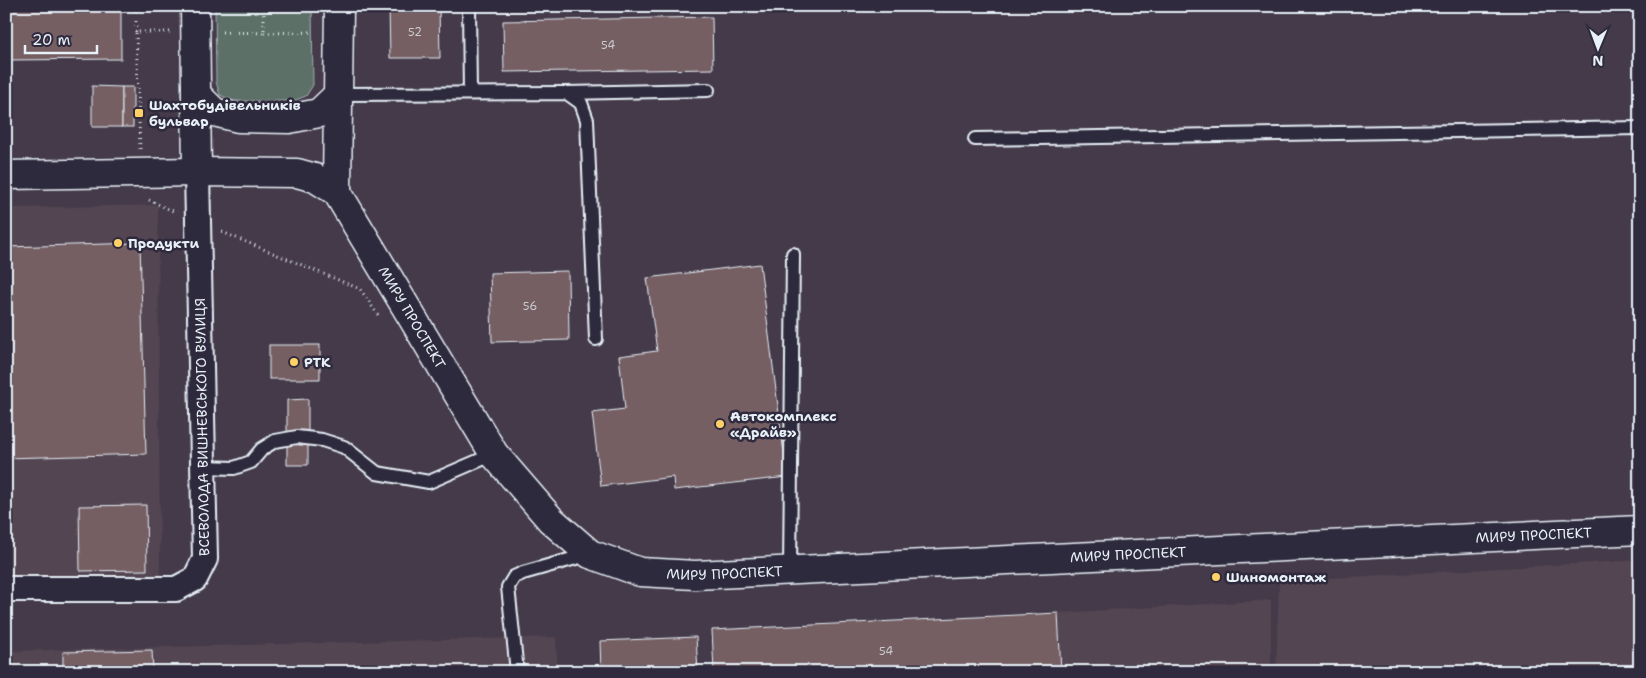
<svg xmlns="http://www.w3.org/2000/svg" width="1646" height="678" font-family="'Shantell Sans',sans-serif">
<rect width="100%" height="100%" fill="#443a49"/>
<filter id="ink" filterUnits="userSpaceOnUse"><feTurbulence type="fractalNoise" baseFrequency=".02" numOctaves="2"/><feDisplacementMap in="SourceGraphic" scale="10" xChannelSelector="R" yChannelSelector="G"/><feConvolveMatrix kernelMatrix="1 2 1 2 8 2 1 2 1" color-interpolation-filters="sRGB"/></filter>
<g filter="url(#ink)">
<g fill="#534551">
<polygon points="158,205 160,577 6,576 6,208"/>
<polygon points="1640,560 1640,672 1276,672 1279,581"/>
<polygon points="1271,600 1271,672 714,672 1058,613"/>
<polygon points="556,637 558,672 6,672 6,651"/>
</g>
<polygon fill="#5d6f67" stroke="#a2b0b0" points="215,6 312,6 313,85 306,96 293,101 234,101 220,95 216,82"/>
<g fill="#755f64" stroke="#e8f1f8">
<polygon points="7,6 121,6 121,59 7,60"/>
<polygon points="389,6 439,6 440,58 390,58"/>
<polygon points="712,17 713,69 504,72 503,21"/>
<polygon points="92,86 122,87 122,127 92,127"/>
<rect x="122" y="87" width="11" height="40"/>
<polygon points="140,243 146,454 6,458 6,247"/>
<polygon points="760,264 787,477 674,490 673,477 601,486 592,413 625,409 619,356 657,351 647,278"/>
<polygon points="568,271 569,340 492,342 490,273"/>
<rect x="269" y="345" width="51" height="34"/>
<polygon points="308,399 308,465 287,465 287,400"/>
<polygon points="146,505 147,570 80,571 79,506"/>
<polygon points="1058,613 1061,672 714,672 712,630"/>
<polygon points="696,637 698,672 601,672 600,641"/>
<polygon points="152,650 153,672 63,672 63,652"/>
</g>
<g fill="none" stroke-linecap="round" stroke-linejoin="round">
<defs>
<g id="lane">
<polyline points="469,6 470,93"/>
<polyline points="567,93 708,90"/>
<polyline points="339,94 567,93 581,103 587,120 596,339"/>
<polyline points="975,139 1640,128"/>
<polyline points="204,467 234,468 251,462 262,449 275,441 297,437 322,440 344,447 377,473 429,482 494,454"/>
<polyline points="790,571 793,254"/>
<polyline points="517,672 508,587 514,577 523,573 590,554"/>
</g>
<polyline id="street" points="6,589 176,589 195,579 205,559 197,172"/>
<g id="secondary">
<polyline points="195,6 197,172"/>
<polyline points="196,94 214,112 238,118 289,119 319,113 339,94"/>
<path id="s1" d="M6,175L197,172L297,173L315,178L337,192L494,454L551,520L590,554L640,572L695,575L1640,530"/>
<polyline points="337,192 339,6"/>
</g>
</defs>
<use href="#lane" stroke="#e8f1f8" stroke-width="16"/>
<use href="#street" stroke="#e8f1f8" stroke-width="28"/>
<use href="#secondary" stroke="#e8f1f8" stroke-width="31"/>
<g stroke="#e8f1f8" stroke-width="3" stroke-dasharray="1 4" stroke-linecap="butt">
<polyline points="136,6 136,32"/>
<polyline points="222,32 264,33 264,6"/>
<polyline points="264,33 313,32"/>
<polyline points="140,149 136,32 170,32"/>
<polyline points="149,200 175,212"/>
<polyline points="222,232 360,289 378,315"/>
</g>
<use href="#lane" stroke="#2f2a3d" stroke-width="12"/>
<use href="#street" stroke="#2f2a3d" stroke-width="24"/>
<use href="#secondary" stroke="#2f2a3d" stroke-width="28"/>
</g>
</g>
<g fill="#ffd166" stroke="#2f2a3d" stroke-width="2">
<rect x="134" y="108" width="10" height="10" rx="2.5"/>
<circle cx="118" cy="243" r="5"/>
<circle cx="294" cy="362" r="5"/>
<circle cx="720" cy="424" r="5"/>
<circle cx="1216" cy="577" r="5"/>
</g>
<g text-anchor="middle" stroke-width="5" stroke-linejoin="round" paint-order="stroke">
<g font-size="11" fill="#cbccd3">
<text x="415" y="36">52</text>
<text x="608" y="49">54</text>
<text x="530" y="310">56</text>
<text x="886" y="655">54</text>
</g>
<g font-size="14" font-weight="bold" fill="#e8f1f8" stroke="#2f2a3d" text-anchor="start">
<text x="149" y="110">Шахтобудівельників<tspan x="149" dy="16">бульвар</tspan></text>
<text x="128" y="248">Продукти</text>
<text x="304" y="367">РТК</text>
<text x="730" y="421">Автокомплекс<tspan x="730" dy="16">«Драйв»</tspan></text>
<text x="1226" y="582">Шиномонтаж</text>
</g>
<g font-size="14" fill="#e8f1f8" stroke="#2f2a3d">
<text dy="5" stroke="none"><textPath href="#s1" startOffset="482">МИРУ ПРОСПЕКТ</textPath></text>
<text transform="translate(202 427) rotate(-91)" y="5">ВСЕВОЛОДА ВИШНЕВСЬКОГО ВУЛИЦЯ</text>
<text dy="5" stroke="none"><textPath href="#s1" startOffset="1728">МИРУ ПРОСПЕКТ</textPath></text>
<text dy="5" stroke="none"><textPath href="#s1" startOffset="1322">МИРУ ПРОСПЕКТ</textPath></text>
<text dy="5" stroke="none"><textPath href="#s1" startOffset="918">МИРУ ПРОСПЕКТ</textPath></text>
</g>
</g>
<rect width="1646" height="678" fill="none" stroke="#2f2a3d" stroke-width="25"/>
<rect x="12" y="12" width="1621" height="653" fill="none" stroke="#e8f1f8" stroke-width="2" filter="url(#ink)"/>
<g transform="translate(1598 48) rotate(181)" stroke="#2f2a3d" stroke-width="4" paint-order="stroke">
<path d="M0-4L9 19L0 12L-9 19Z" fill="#e8f1f8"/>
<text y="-8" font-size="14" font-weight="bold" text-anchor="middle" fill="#e8f1f8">N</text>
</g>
<path d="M25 45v8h72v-8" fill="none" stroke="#e8f1f8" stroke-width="2.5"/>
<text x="32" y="45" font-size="15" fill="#e8f1f8" stroke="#2f2a3d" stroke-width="4" paint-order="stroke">20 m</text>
</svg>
